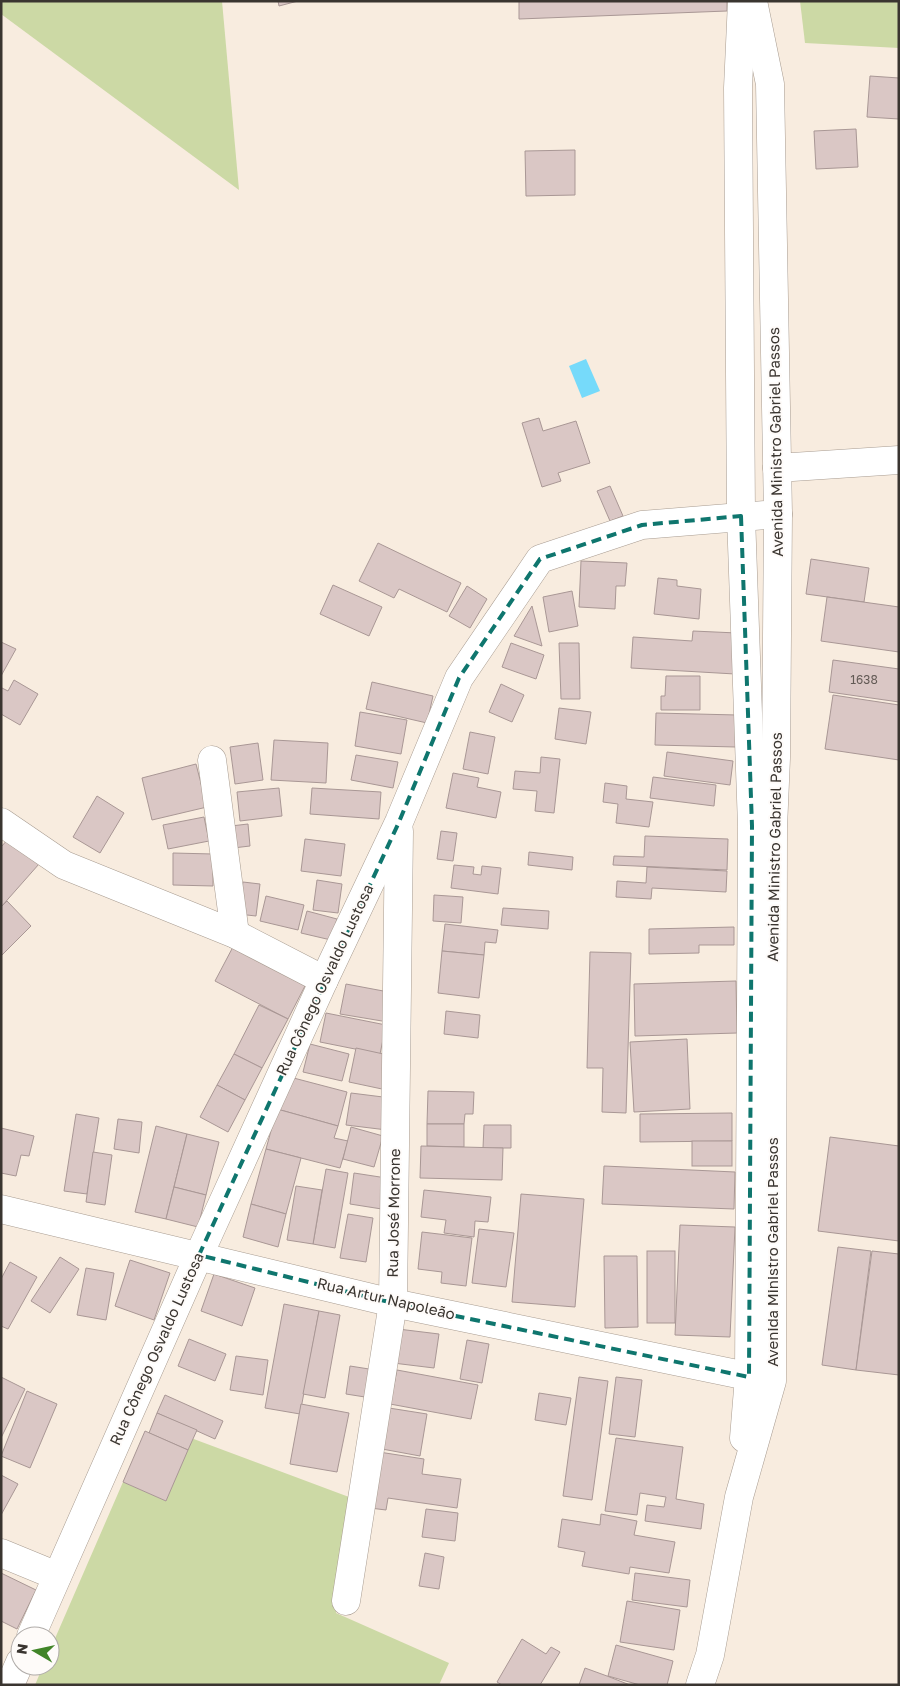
<svg xmlns="http://www.w3.org/2000/svg" width="900" height="1686" font-family="'Golos Text',sans-serif">
<rect width="100%" height="100%" fill="#f8ecdf"/>
<g fill="#ccd9a5">
<polygon points="1,1 222,1 239,190 1,14"/>
<polygon points="800,1 899,1 899,48 805,43"/>
<polygon points="191,1438 349,1497 336,1613 449,1663 439,1685 35,1685 43,1666 50,1666 50,1650 123,1482 166,1501"/>
</g>
<polygon fill="#76dafa" points="586,359 600,391 582,398 569,366"/>
<g fill="#dac7c5" stroke="#a99795">
<polygon points="278,1 298,1 279,6"/>
<polygon points="519,1 727,1 727,11 519,19"/>
<polygon points="870,76 899,78 899,119 867,117"/>
<polygon points="856,129 858,167 816,169 814,131"/>
<polygon points="575,150 575,195 526,196 525,151"/>
<polygon points="539,418 543,431 576,421 590,463 558,473 561,481 542,487 522,423"/>
<polygon points="610,486 623,516 610,521 597,491"/>
<polygon points="378,543 461,583 447,612 399,589 394,598 359,581"/>
<polygon points="811,559 869,568 864,602 806,594"/>
<polygon points="581,561 627,563 625,586 616,586 615,609 579,607"/>
<polygon points="658,578 677,580 677,586 701,589 699,619 654,614"/>
<polygon points="333,585 382,607 369,636 320,614"/>
<polygon points="467,586 487,599 470,628 449,616"/>
<polygon points="572,591 578,626 549,632 543,597"/>
<polygon points="827,597 899,607 899,652 821,641"/>
<polygon points="532,606 542,646 514,636"/>
<polygon points="693,631 737,633 735,674 631,668 633,637 692,641"/>
<polygon points="1,642 16,649 1,676"/>
<polygon points="511,643 544,655 536,679 502,667"/>
<polygon points="559,643 579,643 580,699 561,699"/>
<polygon points="833,660 899,669 899,702 829,692"/>
<polygon points="666,676 700,676 700,710 661,710 661,696 665,696"/>
<polygon points="14,680 38,694 20,725 1,714 1,689 2,688 8,691"/>
<polygon points="372,682 433,696 427,723 366,709"/>
<polygon points="501,684 524,695 512,722 489,712"/>
<polygon points="833,695 899,705 899,760 825,749"/>
<polygon points="559,708 591,712 586,744 555,739"/>
<polygon points="360,712 407,720 401,754 355,746"/>
<polygon points="656,713 737,715 736,747 655,745"/>
<polygon points="470,732 495,737 488,774 463,769"/>
<polygon points="274,740 328,743 326,783 271,780"/>
<polygon points="258,743 263,780 235,784 230,747"/>
<polygon points="667,752 733,761 730,785 664,776"/>
<polygon points="356,755 398,762 393,788 351,780"/>
<polygon points="541,757 560,759 554,813 535,811 537,791 513,789 515,771 540,773"/>
<polygon points="196,764 207,807 152,820 142,778"/>
<polygon points="453,773 479,778 477,787 501,792 496,818 446,808"/>
<polygon points="653,777 716,785 714,806 650,798"/>
<polygon points="605,783 627,786 626,799 653,802 649,827 616,823 618,804 603,802"/>
<polygon points="279,788 282,816 240,821 237,792"/>
<polygon points="312,788 381,792 379,819 310,814"/>
<polygon points="97,796 124,813 100,853 73,837"/>
<polygon points="204,817 209,841 168,849 163,825"/>
<polygon points="248,824 250,846 233,848 231,826"/>
<polygon points="441,831 457,833 453,861 437,859"/>
<polygon points="645,836 728,839 727,870 613,865 614,856 644,857"/>
<polygon points="9,838 39,864 1,907 1,847"/>
<polygon points="305,839 345,844 341,876 301,871"/>
<polygon points="529,852 573,857 572,870 528,865"/>
<polygon points="173,853 213,854 213,886 173,885"/>
<polygon points="454,865 474,867 473,874 481,875 482,866 501,868 498,894 451,888"/>
<polygon points="647,867 727,871 726,892 652,888 651,899 616,897 617,881 646,883"/>
<polygon points="317,880 342,884 338,913 313,910"/>
<polygon points="243,882 260,884 256,916 238,914"/>
<polygon points="434,895 463,897 461,923 433,921"/>
<polygon points="266,896 304,905 298,930 260,921"/>
<polygon points="7,901 31,926 1,956 1,907"/>
<polygon points="503,908 549,911 548,929 501,925"/>
<polygon points="307,911 337,919 331,940 301,933"/>
<polygon points="445,924 498,930 496,943 485,942 484,955 442,951"/>
<polygon points="734,927 734,945 699,945 699,953 649,954 649,929"/>
<polygon points="234,945 306,984 288,1019 215,981"/>
<polygon points="442,951 484,955 479,998 438,993"/>
<polygon points="590,952 631,953 626,1113 602,1112 603,1068 587,1068"/>
<polygon points="736,981 737,1033 635,1036 634,984"/>
<polygon points="346,984 394,993 388,1022 340,1014"/>
<polygon points="259,1005 288,1019 262,1068 234,1054"/>
<polygon points="446,1011 480,1015 478,1038 444,1034"/>
<polygon points="326,1013 386,1025 380,1054 320,1042"/>
<polygon points="687,1039 690,1109 634,1112 630,1042"/>
<polygon points="310,1044 349,1054 342,1081 303,1072"/>
<polygon points="356,1048 388,1055 382,1089 349,1082"/>
<polygon points="234,1054 262,1068 245,1100 217,1085"/>
<polygon points="286,1076 347,1092 338,1126 277,1109"/>
<polygon points="217,1085 245,1100 228,1132 200,1117"/>
<polygon points="428,1091 474,1092 473,1114 465,1114 464,1124 427,1124"/>
<polygon points="351,1093 391,1098 387,1130 346,1125"/>
<polygon points="277,1109 338,1126 334,1138 348,1141 340,1168 266,1149"/>
<polygon points="732,1113 732,1141 640,1142 640,1114"/>
<polygon points="76,1114 99,1118 87,1194 64,1191"/>
<polygon points="118,1119 142,1122 139,1153 114,1149"/>
<polygon points="427,1124 464,1124 464,1147 427,1146"/>
<polygon points="484,1125 511,1125 511,1148 483,1148"/>
<polygon points="156,1126 187,1134 166,1219 135,1212"/>
<polygon points="351,1127 383,1136 374,1167 343,1159"/>
<polygon points="1,1128 34,1136 29,1156 21,1155 16,1176 1,1173"/>
<polygon points="187,1134 219,1142 206,1195 174,1187"/>
<polygon points="830,1137 899,1146 899,1241 818,1231"/>
<rect x="692" y="1141" width="40" height="25"/>
<polygon points="421,1146 503,1148 502,1180 420,1178"/>
<polygon points="266,1149 301,1158 286,1214 251,1204"/>
<polygon points="93,1152 112,1155 105,1205 86,1202"/>
<polygon points="604,1166 735,1172 734,1209 602,1204"/>
<polygon points="326,1169 348,1173 335,1248 313,1244"/>
<polygon points="354,1173 393,1179 388,1210 350,1204"/>
<polygon points="296,1186 322,1190 313,1244 287,1240"/>
<polygon points="174,1187 206,1195 198,1227 166,1219"/>
<polygon points="424,1190 491,1197 488,1222 475,1221 474,1237 444,1233 446,1220 421,1217"/>
<polygon points="521,1194 584,1199 575,1307 512,1302"/>
<polygon points="251,1204 286,1214 278,1247 243,1237"/>
<polygon points="348,1214 373,1218 366,1262 340,1258"/>
<polygon points="680,1225 735,1227 730,1337 675,1335"/>
<polygon points="479,1229 514,1233 506,1287 472,1283"/>
<polygon points="422,1232 472,1238 466,1286 441,1283 442,1272 418,1269"/>
<polygon points="838,1247 871,1251 856,1370 822,1365"/>
<rect x="647" y="1251" width="28" height="72"/>
<polygon points="872,1251 899,1254 899,1375 856,1370"/>
<polygon points="604,1256 637,1256 638,1327 605,1328"/>
<polygon points="60,1257 79,1269 50,1313 31,1301"/>
<polygon points="130,1260 170,1273 154,1320 115,1306"/>
<polygon points="10,1262 37,1277 8,1329 1,1326 1,1279"/>
<polygon points="86,1268 114,1273 106,1320 77,1315"/>
<polygon points="214,1274 255,1288 242,1326 201,1311"/>
<polygon points="284,1304 319,1311 300,1414 265,1408"/>
<polygon points="319,1311 340,1315 325,1398 303,1394"/>
<polygon points="398,1329 439,1334 434,1368 393,1363"/>
<polygon points="189,1339 226,1354 215,1381 178,1366"/>
<polygon points="467,1340 489,1344 482,1383 460,1379"/>
<polygon points="236,1356 268,1360 263,1395 230,1390"/>
<polygon points="350,1366 369,1369 365,1397 346,1394"/>
<polygon points="397,1370 478,1385 471,1419 390,1404"/>
<polygon points="1,1377 25,1389 1,1438"/>
<polygon points="579,1377 608,1381 592,1500 563,1496"/>
<polygon points="616,1377 642,1380 635,1437 609,1434"/>
<polygon points="27,1391 57,1404 30,1468 1,1456"/>
<polygon points="539,1393 571,1398 566,1425 535,1420"/>
<polygon points="165,1395 223,1421 215,1439 157,1413"/>
<polygon points="301,1404 349,1413 337,1472 290,1464"/>
<polygon points="389,1408 427,1414 420,1456 382,1449"/>
<polygon points="157,1413 197,1430 188,1450 149,1433"/>
<polygon points="145,1431 188,1450 166,1501 123,1482"/>
<polygon points="616,1438 683,1447 676,1499 704,1504 701,1529 645,1521 647,1505 664,1507 666,1497 640,1493 637,1515 605,1511"/>
<polygon points="379,1452 424,1459 422,1474 461,1479 457,1508 388,1498 386,1510 362,1507"/>
<polygon points="1,1475 18,1484 1,1515"/>
<polygon points="426,1509 458,1513 455,1541 422,1537"/>
<polygon points="601,1514 637,1521 634,1535 675,1542 669,1573 630,1567 629,1574 582,1566 585,1552 558,1547 562,1519 600,1525"/>
<polygon points="425,1553 444,1557 439,1589 419,1586"/>
<polygon points="1,1573 36,1590 17,1629 1,1621"/>
<polygon points="635,1573 690,1580 687,1607 632,1600"/>
<polygon points="627,1601 680,1610 674,1650 620,1642"/>
<polygon points="522,1639 546,1654 551,1647 560,1652 540,1685 502,1685 497,1682"/>
<polygon points="616,1645 673,1661 667,1685 640,1685 608,1676"/>
<polygon points="585,1668 607,1676 630,1685 579,1685"/>
</g>
<g fill="none" stroke-linecap="round" stroke-linejoin="round">
<defs>
<g id="minor">
<polyline points="777,468 899,460"/>
<polyline points="212,760 235,934"/>
<polyline points="1,822 64,865 235,934 324,980"/>
<polyline points="1,1209 393,1303 771,1381"/>
<polyline points="1,1553 57,1576"/>
<polyline points="346,1601 393,1303 399,831"/>
<polyline points="31,1636 199,1255 324,980 399,822 459,678 540,559 642,525 778,514"/>
<polyline points="10,1685 20,1662"/>
</g>
<g id="major">
<polyline points="742,1 738,88 741,516 752,826 749,1377 744,1438"/>
<polyline points="700,1685 710,1655 739,1497 772,1381 773,828 776,758 778,514 770,84 753,1"/>
</g>
</defs>
<use href="#minor" stroke="#a89c91" stroke-width="29"/>
<use href="#major" stroke="#a89c91" stroke-width="29"/>
<use href="#minor" stroke="#fff" stroke-width="28"/>
<use href="#major" stroke="#fff" stroke-width="28"/>
</g>
<path fill="none" stroke="#0f766e" stroke-width="4" stroke-dasharray="10 6" stroke-linejoin="round" d="M741,516L752,826L749,1377L393,1303L199,1255L399,822L459,678L540,559L642,525Z"/>
<g text-anchor="middle" stroke-width="4" stroke-linejoin="round" paint-order="stroke">
<g font-size="12" fill="#625a55">
<text x="864" y="684">1638</text>
</g>
<g font-size="15" fill="#3a3530" stroke="#fefbf9">
<text transform="translate(776 442) rotate(-91)" y="5">Avenida Ministro Gabriel Passos</text>
<text transform="translate(775 847) rotate(-89)" y="5">Avenida Ministro Gabriel Passos</text>
<text transform="translate(325 980) rotate(-65)" y="5">Rua Cônego Osvaldo Lustosa</text>
<text transform="translate(394 1213) rotate(-89)" y="5">Rua José Morrone</text>
<text transform="translate(773 1252) rotate(-90)" y="5">Avenida Ministro Gabriel Passos</text>
<text transform="translate(386 1299) rotate(13)" y="5">Rua Artur Napoleão</text>
<text transform="translate(157 1349) rotate(-66)" y="5">Rua Cônego Osvaldo Lustosa</text>
</g>
</g>
<rect width="900" height="1686" fill="none" stroke="#3a3530" stroke-width="5"/>
<g transform="translate(35 1651) rotate(279)"><circle r="24" fill="#fefbf9" stroke="#b0aca9"/>
<path d="M0-4L9 19L0 12L-9 19Z" fill="#418528"/>
<text y="-8" font-size="14" font-weight="bold" text-anchor="middle" fill="#3a3530">N</text>
</g>
</svg>
